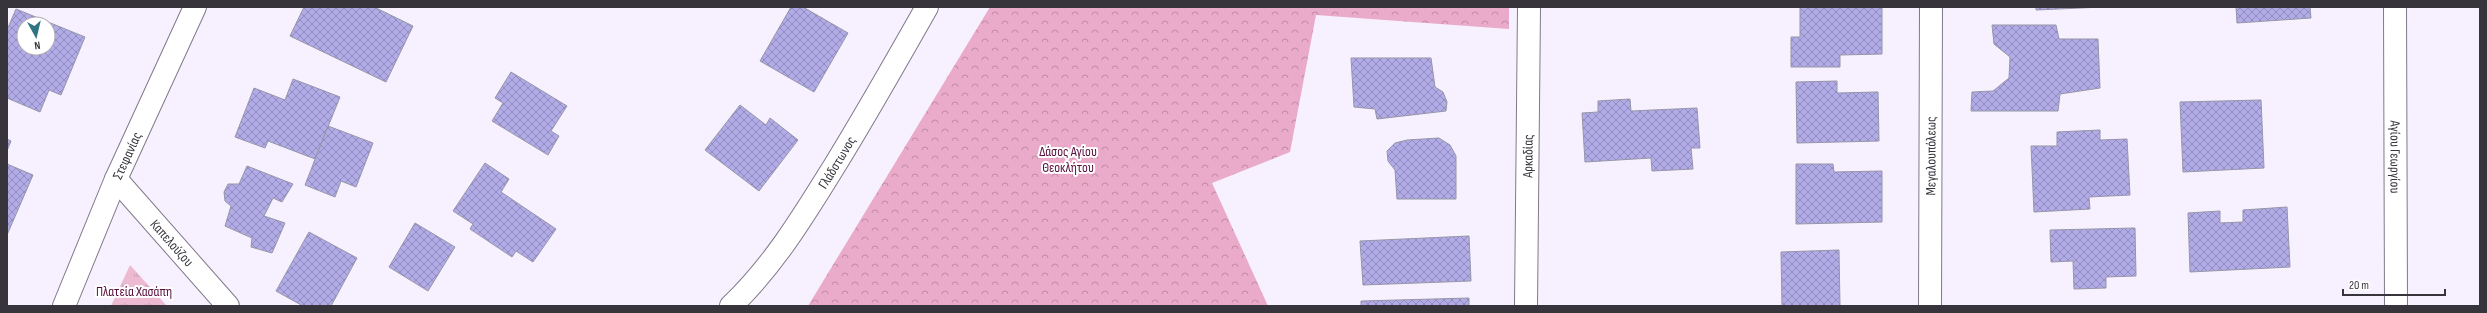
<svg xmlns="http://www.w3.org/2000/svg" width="2487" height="313" font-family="'Sofia Sans Condensed',sans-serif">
<defs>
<pattern id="grass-tufts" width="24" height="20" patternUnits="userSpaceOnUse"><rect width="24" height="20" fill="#ecbad1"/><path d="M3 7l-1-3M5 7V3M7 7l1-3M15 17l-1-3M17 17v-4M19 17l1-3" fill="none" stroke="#cba0b4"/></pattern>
<pattern id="forest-crowns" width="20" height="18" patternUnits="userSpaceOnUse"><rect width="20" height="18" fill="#eaaac9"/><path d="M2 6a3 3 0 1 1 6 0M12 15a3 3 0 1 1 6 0" fill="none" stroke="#bf8ba4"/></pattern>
<pattern id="building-cross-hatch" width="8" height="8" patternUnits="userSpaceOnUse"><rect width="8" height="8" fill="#b1abe7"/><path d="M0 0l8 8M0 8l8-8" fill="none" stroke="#918cbc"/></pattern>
</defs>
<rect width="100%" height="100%" fill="#f7f0fe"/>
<polygon fill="url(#grass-tufts)" points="130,265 167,306 111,306"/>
<polygon fill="url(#forest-crowns)" points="990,7 1509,7 1509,29 1316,15 1290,152 1212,183 1268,306 808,306"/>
<g fill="url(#building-cross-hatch)" stroke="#9796a8" fill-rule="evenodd">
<polygon points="304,7 374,7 413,26 386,82 290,36"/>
<polygon points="791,7 803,7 848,33 814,92 760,61"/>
<polygon points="1800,7 1882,7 1882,54 1840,55 1840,67 1791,67 1791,37 1800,37"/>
<polygon points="2036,7 2103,7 2036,10"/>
<polygon points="2236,7 2310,7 2311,18 2237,23"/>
<path d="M16,9L85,37L61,95L49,90L40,112L7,98V30ZM24,24H48V48H24Z"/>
<polygon points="1992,25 2056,25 2059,39 2098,39 2100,88 2060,94 2058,111 1971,111 1972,92 1993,91 2009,78 2010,57 1994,44"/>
<polygon points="1351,58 1431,58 1435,87 1443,92 1447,102 1446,111 1377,119 1375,109 1354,107"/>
<polygon points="511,72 567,106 551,131 559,136 548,155 492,121 503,103 495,98"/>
<polygon points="293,79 340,97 315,159 268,141 265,148 235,137 254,88 285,100"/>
<polygon points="1837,81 1837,93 1878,92 1879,141 1797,143 1796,82"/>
<polygon points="1630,99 1631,111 1697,108 1700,148 1691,148 1693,169 1652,171 1651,158 1585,162 1582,113 1598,112 1598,101"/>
<polygon points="2261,100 2264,168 2183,172 2180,102"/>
<polygon points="740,105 766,125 770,118 798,140 759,191 705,150"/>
<polygon points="328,126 373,143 356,187 341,181 335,197 305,185"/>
<polygon points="2100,130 2100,140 2127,139 2130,195 2089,197 2090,209 2034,212 2031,146 2057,146 2057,132"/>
<polygon points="1439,138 1450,145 1456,156 1456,199 1397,199 1395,170 1388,161 1387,151 1395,143 1407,140"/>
<polygon points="7,139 11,141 7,151"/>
<polygon points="485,163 509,179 501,192 556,229 533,262 516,251 512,257 470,229 473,224 453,211"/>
<polygon points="7,164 33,175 7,235"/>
<polygon points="1796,164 1833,164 1834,172 1882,171 1882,222 1796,224"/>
<polygon points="247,166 293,184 282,202 273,198 264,216 285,223 272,253 251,247 252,238 225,226 231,206 225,201 224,192 228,184 239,184"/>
<polygon points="2287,207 2290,267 2190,272 2188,213 2220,211 2220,223 2243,222 2243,210"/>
<polygon points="415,223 455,247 428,291 389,267"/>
<polygon points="2135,228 2136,276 2106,277 2106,288 2074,289 2073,261 2051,262 2050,230"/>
<polygon points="309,232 357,258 331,306 303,306 276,291"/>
<polygon points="1469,236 1471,281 1363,285 1360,241"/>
<polygon points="1839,250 1840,306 1782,306 1781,252"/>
<polygon points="1469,298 1469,306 1361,306 1361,301"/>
</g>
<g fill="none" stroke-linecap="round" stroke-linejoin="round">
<defs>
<g id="minor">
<path id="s1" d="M2395,7L2396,306"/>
<path id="s2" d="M116,179L228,306"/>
<path id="s3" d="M64,306L116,179L195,7"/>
<path id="s4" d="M731,306C774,265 804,215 835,165C867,113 897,60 927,7"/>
<path id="s5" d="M1526,306L1529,7"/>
<path id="s6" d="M1930,306L1931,7"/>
</g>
</defs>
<use href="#minor" stroke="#817989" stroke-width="24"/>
<use href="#minor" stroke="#fff" stroke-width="22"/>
</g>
<g text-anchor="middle" stroke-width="4" stroke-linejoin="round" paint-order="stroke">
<g font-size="14" fill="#5a103d" stroke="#fff">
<text x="1068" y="156">Δάσος Αγίου<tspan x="1068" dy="16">Θεοκλήτου</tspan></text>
<text x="134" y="296">Πλατεία Χασάπη</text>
</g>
<g font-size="14" fill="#38343b" stroke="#fff">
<text dy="5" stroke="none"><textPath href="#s3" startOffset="163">Στεφανίας</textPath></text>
<text dy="5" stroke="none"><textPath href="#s5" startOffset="150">Αρκαδίας</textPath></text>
<text dy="5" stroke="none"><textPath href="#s6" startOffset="150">Μεγαλουπόλεως</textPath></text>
<text dy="5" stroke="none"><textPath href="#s1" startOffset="150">Αγίου Γεωργίου</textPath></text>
<text dy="5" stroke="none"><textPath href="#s4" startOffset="179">Γλάδστωνος</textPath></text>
<text dy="5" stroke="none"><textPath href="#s2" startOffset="85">Καπελούζου</textPath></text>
</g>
</g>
<rect width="2487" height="313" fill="none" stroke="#38343b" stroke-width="16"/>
<g transform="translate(36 36) rotate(172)"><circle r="19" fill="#ffffff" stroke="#afaeb1"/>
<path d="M0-3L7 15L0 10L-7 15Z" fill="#2e7581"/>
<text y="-6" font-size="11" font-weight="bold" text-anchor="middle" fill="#38343b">N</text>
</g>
<path d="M2343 289v6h102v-6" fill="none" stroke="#38343b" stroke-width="2"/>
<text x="2349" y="289" font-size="12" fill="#38343b" stroke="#ffffff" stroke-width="3" paint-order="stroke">20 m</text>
</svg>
